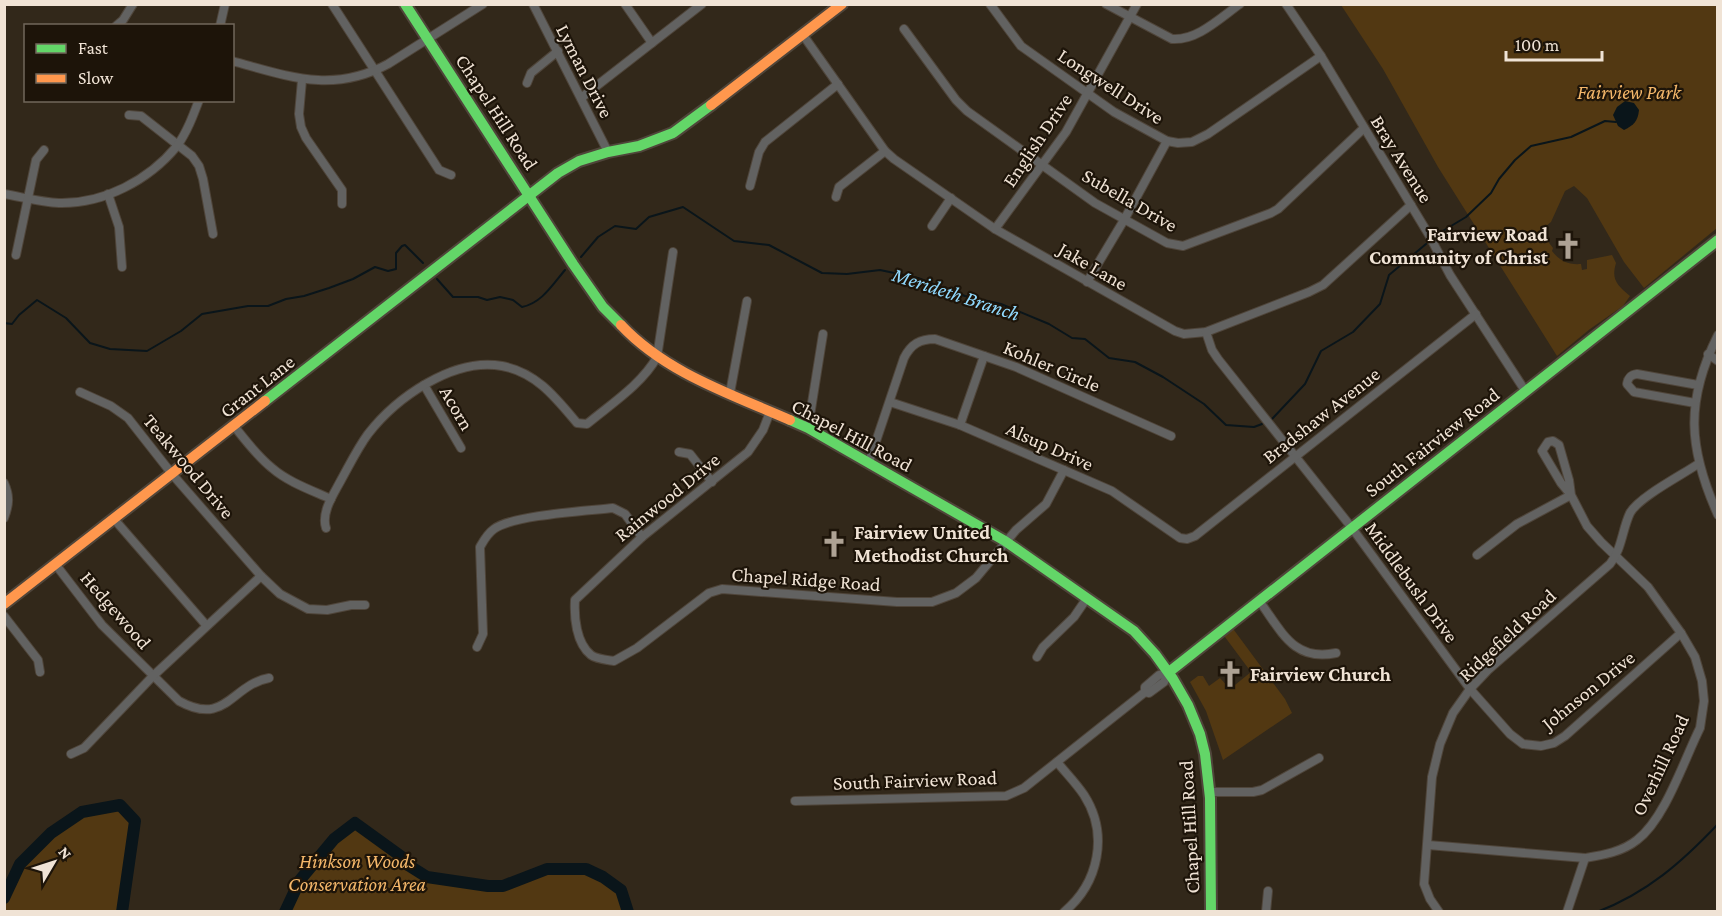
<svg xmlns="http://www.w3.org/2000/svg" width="1722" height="916" font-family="'Crimson Pro',serif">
<rect width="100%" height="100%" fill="#32281a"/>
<g fill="#523812">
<path d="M1341,5H1717V228L1644,288L1624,262L1587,198L1574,186L1565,191L1551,222L1540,231L1553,248L1552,251C1560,261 1568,265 1581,264L1582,270L1587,269V260L1612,255L1616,263C1611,280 1617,285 1630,296L1623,306L1590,329L1557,356L1438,167L1383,69Z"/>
<polygon points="1231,626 1285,699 1292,713 1223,760 1206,711 1190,682 1198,676 1203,676 1209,686 1220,678 1230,689 1251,672 1222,633"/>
<polygon points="120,805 135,821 122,911 5,911 5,898 20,864 51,833 82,812"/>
<polygon points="355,823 402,857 408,865 427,877 488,886 503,886 547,869 586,869 603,877 621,890 628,911 285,911 300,880 334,839"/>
</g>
<path fill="#0a151a" d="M1625,101L1634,103L1639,110C1638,121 1634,125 1624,130L1618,126L1613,115L1617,107Z"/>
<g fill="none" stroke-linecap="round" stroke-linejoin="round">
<g stroke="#0a151a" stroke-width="2">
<polyline points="1436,235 1466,217 1491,193 1499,179 1515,160 1531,146 1571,137 1605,121 1616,122"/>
<polyline points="581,257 598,237 615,226 636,229 649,217 683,207 734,241 769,245 822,273 847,274 880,270 918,278 965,296 1001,304 1049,324 1072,338 1085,339 1109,358 1135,362 1163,377 1204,404 1226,425 1254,427 1262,424"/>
<path d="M437,279L453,297H478L487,300L500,297L513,300L522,307C542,303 553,284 565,270"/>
<polyline points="4,323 12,324 19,315 37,300 66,318 90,343 110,349 147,351 181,331 202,314 248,306 268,306 286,299 304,296 329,288 353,279 375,267 388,271 396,269 396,253 402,246 405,245 423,263"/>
<polyline points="1272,419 1305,384 1321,351 1353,332 1380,304 1389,275 1426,244"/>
<polyline points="628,911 628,912"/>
<path d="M1597,912C1647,893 1682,862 1718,824"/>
</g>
<g stroke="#0a151a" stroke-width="12">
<polyline points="4,898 20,864 51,833 82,812 120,805 135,821 122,912"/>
<polyline points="285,912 300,880 334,839 355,823 402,857 408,865 427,877 488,886 503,886 547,869 586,869 603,877 621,890 628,912"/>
</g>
<defs>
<g id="street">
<polyline points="332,4 439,170 451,175"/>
<polyline points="533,4 608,152"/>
<polyline points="625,4 652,43"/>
<polyline points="990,4 1021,46 1114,112 1167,141 1178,143 1192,142 1208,134 1321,56"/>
<path d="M1106,4L1172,39C1197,41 1220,18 1240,4"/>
<polyline points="1286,4 1321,56 1429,235 1450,275 1526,392"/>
<polyline points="116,26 123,20 133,4"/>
<polyline points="220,26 225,4"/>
<polyline points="904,29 956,100 967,111 1095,203 1167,243 1183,246 1271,213 1278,209 1364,128"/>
<polyline points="803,35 885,151 894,159 995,229 1175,331 1184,334 1206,332 1309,292 1323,285 1411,205"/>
<path d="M232,61C288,76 332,94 388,64L483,4"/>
<polyline points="302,80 299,114 301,127 306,138 342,190 342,204"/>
<polyline points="527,83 531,73 558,51"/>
<polyline points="581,98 702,4"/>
<polyline points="129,115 141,116 192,156 199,166 203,179 213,234"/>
<polyline points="750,186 759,152 765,142 838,84"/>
<path d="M4,194C22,197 41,202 59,203C104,204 149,180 177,146C187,132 193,116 199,100"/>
<polyline points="108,194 119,227 122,267"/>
<polyline points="836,197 839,187 885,151"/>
<polyline points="932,226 951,198"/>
<polyline points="995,229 1066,132 1137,4"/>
<polyline points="16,255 36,160 44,150"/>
<polyline points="1087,282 1124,220 1167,141"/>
<polyline points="1206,332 1212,350 1218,359 1352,528 1470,689 1510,734 1523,744 1541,746 1554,743 1565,736 1681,633"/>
<path d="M1718,335C1685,401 1688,448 1718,515"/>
<polyline points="1708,354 1718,361"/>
<polyline points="424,385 461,448"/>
<polyline points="80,392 111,406 128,418 172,474 261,576 280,594 308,609 327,610 351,605 365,605"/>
<polyline points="730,393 747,301"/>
<polyline points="890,402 960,425 1112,491 1180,538 1187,539 1195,536 1476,314"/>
<path d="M1695,403L1634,392L1627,384C1628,378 1630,375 1637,374L1698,385"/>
<path d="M770,412L763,430L748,452L642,537L575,600C574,617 576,643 591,655C596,659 608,660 614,661L637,648L709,593L722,589L897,602H932L956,593L976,578L1016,530L1046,504L1064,470"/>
<polyline points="960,425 984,356"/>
<path d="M234,426C246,441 257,456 272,468C288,482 311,490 331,499"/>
<polyline points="808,428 823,334"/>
<polyline points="679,452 690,454 712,482"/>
<path d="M869,462L904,358C911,344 920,339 935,339L1016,367L1171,436"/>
<path d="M4,483C10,496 9,505 4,518"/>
<polyline points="114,519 206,625"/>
<path d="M326,528C321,513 333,495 340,482C349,466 357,449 368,434C396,398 453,357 502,366C536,372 556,398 577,423L587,424C611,404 642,384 657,357L673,252"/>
<path d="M56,565L102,625L179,701C226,727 231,685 269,678"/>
<path d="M1260,602C1282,632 1294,662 1336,653"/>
<polyline points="4,616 38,660 40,672"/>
<path d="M477,647L483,634L480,547C484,540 487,534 494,529C513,515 586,511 613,508L625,514L642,537"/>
<polyline points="1037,657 1043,647 1074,617 1087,598"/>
<polyline points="1145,692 1145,687 1159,675 1169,672"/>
<polyline points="71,754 84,748 153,676 261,576"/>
<path d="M1057,762C1066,773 1076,783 1084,795C1109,834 1099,883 1064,912"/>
<polyline points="1209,792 1253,792 1262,790 1319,758"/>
<polyline points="795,801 1006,796 1024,788 1145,692 1149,693 1164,682 1169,672"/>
<path d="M1428,845L1585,858C1603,855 1622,852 1637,840C1665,819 1684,760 1700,728L1704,701L1702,681L1695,657L1681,633L1648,587L1601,542L1587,526L1571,495L1561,483L1542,451L1548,442L1553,441L1559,445L1569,480L1571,495L1517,524L1477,555"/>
<polyline points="1266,912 1268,891"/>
<path d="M1439,912L1430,899L1424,884L1432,777L1440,744L1453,713L1470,689L1488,670L1610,564C1622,549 1622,530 1630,513C1639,497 1682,475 1698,464"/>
<polyline points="1567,912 1585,858"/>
</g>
<g id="fast">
<polyline points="405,4 573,264 603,307 621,325"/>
<polyline points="265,401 558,173 579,161 608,152 639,146 673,133 711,105"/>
<polyline points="790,420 808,428 1005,541 1134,631 1155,654 1173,679 1188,705 1200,734 1205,754 1210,798 1211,912"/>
<polyline points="1169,672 1718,240"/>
</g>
<g id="slow">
<polyline points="711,105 842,4"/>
<path d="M621,325C666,373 731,394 790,420"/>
<polyline points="4,604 265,401"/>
</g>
</defs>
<use href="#street" stroke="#4f453a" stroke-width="10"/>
<use href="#fast" stroke="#4f453a" stroke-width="14"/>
<use href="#slow" stroke="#4f453a" stroke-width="14"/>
<use href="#street" stroke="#626261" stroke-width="8"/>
<use href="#fast" stroke="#63d668" stroke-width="10"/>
<use href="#slow" stroke="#ff974d" stroke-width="10"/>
</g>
<defs>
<symbol id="church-bare" viewBox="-9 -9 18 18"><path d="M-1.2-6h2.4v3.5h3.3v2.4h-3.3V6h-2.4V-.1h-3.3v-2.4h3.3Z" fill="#aea294" stroke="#1d1409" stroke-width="2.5" paint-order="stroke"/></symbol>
</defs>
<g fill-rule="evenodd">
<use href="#church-bare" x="1549" y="227" width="38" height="38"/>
<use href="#church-bare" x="815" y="525" width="38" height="38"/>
<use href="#church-bare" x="1211" y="655" width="38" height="38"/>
</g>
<g text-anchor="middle" stroke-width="4.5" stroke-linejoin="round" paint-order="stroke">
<g font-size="20" fill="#f0e3d5" stroke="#1d1409">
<text transform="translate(585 71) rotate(63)" y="7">Lyman Drive</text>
<text transform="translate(1111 86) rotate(33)" y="7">Longwell Drive</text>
<text transform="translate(497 112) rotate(57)" y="7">Chapel Hill Road</text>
<text transform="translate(1037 140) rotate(-56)" y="7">English Drive</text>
<text transform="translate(1402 159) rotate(58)" y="7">Bray Avenue</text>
<text transform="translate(1130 200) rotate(30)" y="7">Subella Drive</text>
<text transform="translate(1093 266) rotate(30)" y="7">Jake Lane</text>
<text transform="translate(1052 366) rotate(23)" y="7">Kohler Circle</text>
<text transform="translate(257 386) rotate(-38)" y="7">Grant Lane</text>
<text transform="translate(457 408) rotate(60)" y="7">Acorn</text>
<text transform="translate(1321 415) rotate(-38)" y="7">Bradshaw Avenue</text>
<text transform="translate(852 435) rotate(28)" y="7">Chapel Hill Road</text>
<text transform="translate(1432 442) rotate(-38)" y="7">South Fairview Road</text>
<text transform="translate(1050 446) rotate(24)" y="7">Alsup Drive</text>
<text transform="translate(189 466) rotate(50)" y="7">Teakwood Drive</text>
<text transform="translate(667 497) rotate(-39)" y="7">Rainwood Drive</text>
<text transform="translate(806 579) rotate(4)" y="7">Chapel Ridge Road</text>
<text transform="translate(1412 582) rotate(54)" y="7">Middlebush Drive</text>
<text transform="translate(116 610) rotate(49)" y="7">Hedgewood</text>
<text transform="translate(1507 635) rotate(-43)" y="7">Ridgefield Road</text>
<text transform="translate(1588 690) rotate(-39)" y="7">Johnson Drive</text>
<text transform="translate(1660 765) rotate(-65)" y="7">Overhill Road</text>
<text transform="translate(915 780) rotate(-2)" y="7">South Fairview Road</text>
<text transform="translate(1189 827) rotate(-93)" y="7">Chapel Hill Road</text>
</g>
<g font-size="20" font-style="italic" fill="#f4b76a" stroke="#1d1409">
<text x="1629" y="99">Fairview Park</text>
<text x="357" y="868">Hinkson Woods<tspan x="357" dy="23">Conservation Area</tspan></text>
</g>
<g font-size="20" font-weight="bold" fill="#f0e3d5" stroke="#1d1409" text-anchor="start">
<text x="1548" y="241" text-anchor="end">Fairview Road<tspan x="1548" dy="23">Community of Christ</tspan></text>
<text x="854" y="539">Fairview United<tspan x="854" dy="23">Methodist Church</tspan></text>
<text x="1250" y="681">Fairview Church</text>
</g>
<g font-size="21" font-style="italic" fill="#91daff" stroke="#1d1409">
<text transform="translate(956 294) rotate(18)" y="7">Merideth Branch</text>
</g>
</g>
<rect width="1722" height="916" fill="none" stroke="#f0e3d5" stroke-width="12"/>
<rect x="24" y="24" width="210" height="78" fill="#1d1409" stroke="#71675b" stroke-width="1.5"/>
<rect x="36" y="44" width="30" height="9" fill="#63d668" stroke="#71675b" stroke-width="1.5"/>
<text x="78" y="54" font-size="18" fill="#f0e3d5">Fast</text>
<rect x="36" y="74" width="30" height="9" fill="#ff974d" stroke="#71675b" stroke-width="1.5"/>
<text x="78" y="84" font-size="18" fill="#f0e3d5">Slow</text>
<g transform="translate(54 862) rotate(51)" stroke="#1d1409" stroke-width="4.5" paint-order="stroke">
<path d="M0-4.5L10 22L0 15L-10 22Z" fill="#f0e3d5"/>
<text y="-9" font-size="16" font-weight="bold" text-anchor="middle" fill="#f0e3d5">N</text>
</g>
<path d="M1506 51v9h96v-9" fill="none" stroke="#f0e3d5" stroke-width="3"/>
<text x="1515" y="51" font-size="18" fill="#f0e3d5" stroke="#1d1409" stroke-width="4.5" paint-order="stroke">100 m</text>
</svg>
